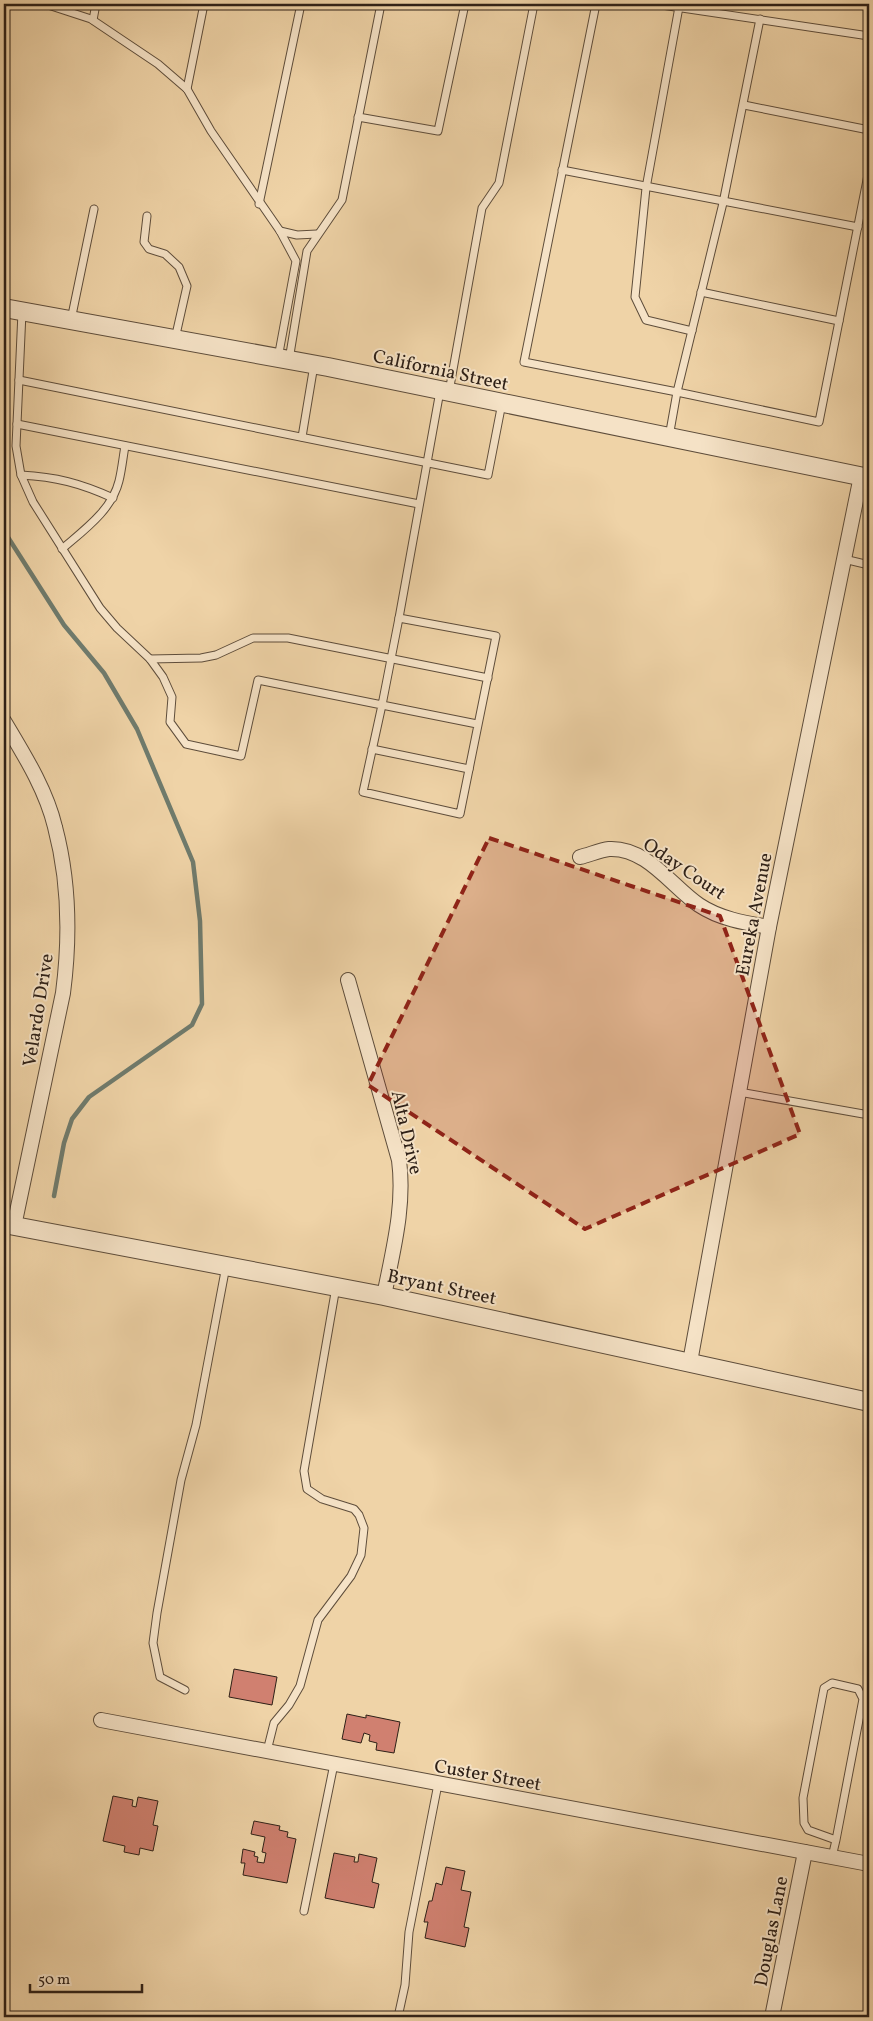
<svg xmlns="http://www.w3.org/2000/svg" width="873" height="2021" font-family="Vollkorn,serif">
<rect width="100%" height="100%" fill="#efd3a7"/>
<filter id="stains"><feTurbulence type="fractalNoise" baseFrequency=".004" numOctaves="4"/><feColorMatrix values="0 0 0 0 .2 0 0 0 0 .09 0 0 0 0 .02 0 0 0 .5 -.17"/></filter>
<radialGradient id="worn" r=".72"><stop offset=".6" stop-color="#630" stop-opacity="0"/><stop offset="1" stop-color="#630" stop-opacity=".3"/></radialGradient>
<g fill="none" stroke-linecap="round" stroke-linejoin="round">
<polyline stroke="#6f7b6d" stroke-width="4.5" points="4,531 64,625 104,673 137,729 193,862 200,921 202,1004 192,1025 89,1097 72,1119 64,1143 54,1196"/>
</g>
<g fill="#d08070" stroke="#2e2017">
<polygon points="234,1669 277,1677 272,1705 229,1697"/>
<polygon points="347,1714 366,1718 366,1715 400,1722 394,1753 376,1750 377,1743 369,1741 370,1735 364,1733 361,1743 342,1739"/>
<polygon points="113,1796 133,1800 132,1806 136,1807 138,1797 158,1801 153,1825 158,1826 153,1851 140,1848 139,1855 124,1852 125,1846 103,1841"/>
<polygon points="254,1821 280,1826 279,1830 288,1832 287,1837 296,1839 287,1883 243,1875 245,1863 241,1863 243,1849 255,1852 254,1856 258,1857 257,1862 264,1863 266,1853 262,1852 265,1837 251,1834"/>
<polygon points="334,1853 355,1857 354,1862 358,1862 359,1854 377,1858 372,1882 379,1884 374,1908 325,1898"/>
<polygon points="446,1867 465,1871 461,1890 471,1892 464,1927 469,1928 465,1947 425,1938 428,1922 424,1922 429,1901 432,1901 436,1883 442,1885"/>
</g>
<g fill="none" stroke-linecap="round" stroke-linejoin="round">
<defs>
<g id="service">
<polyline points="45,4 91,19 158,64 187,89 211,131 280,231 296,261 278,358"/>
<polyline points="596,4 524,362 677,392 723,203 760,19"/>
<polyline points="655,4 869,36"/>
<polyline points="679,7 646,188 635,297 646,320 692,331"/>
<polyline points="93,20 96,4"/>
<polyline points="187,89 204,4"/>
<polyline points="744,105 869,130"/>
<polyline points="358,117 438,131 465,4"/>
<polyline points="562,170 858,227"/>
<polyline points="259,204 301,4"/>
<polyline points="147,216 144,242 149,249 165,254 179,267 187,286 175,339"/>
<polyline points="280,231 297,235 317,234"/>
<polyline points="701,292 839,321"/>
<polyline points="22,312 16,446 21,475 33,502 100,608 117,628 150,659 163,677 172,697 170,722 186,744 241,756 258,680 382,705 363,792 460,814 496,636 399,618 382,705 477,724"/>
<polyline points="71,320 94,209"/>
<polyline points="289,360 307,251 342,200 381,4"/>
<polyline points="19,380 488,475 502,403"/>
<polyline points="449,392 482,208 499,183 534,4"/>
<polyline points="17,424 419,504"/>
<polyline points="302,437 314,365"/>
<polyline points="669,437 677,392 819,422 869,170"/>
<path d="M21,475C56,477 80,483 113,498"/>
<path d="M62,549C84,530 112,510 119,481C122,469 123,457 125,446"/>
<polyline points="844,559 869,565"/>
<polyline points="399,618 440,391"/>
<polyline points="150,659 201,658 216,655 253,638 288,638 488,678"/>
<polyline points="372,749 469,769"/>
<polyline points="739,1092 869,1115"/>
<polyline points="185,1690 160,1677 153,1643 157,1613 181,1480 196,1425 226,1266"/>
<polyline points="267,1751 274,1723 289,1705 300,1686 318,1620 351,1576 361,1555 364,1528 359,1515 354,1509 322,1499 307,1489 304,1471 336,1287"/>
<polyline points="832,1857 836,1840 863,1699 858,1689 832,1683 824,1688 803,1798 804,1823 808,1830 836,1840"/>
<polyline points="304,1911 334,1764"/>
<polyline points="398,2017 405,1985 409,1932 438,1784"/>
</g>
<g id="minor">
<path d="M4,721C23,753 46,789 55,827C69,880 70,939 63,993L14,1226"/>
<path d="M580,857C589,855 600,850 609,849C647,847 672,887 699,905C720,919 745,923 769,927"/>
<path d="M348,980L399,1160C405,1206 393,1250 384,1296"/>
<polyline points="690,1362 769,927 861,476"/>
<polyline points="101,1720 869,1864"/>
<polyline points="772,2017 805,1852"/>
</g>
<g id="tertiary">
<polyline points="4,308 328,367 869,478"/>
<polyline points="4,1224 384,1296 869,1402"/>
</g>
</defs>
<use href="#service" stroke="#5e4d3b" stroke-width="9"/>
<use href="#minor" stroke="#5e4d3b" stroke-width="16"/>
<use href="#tertiary" stroke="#5e4d3b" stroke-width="20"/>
<use href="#service" stroke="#f5e2c6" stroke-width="7"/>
<use href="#minor" stroke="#f5e2c6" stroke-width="14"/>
<use href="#tertiary" stroke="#f5e2c6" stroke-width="18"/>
</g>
<path fill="#8f2418" fill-opacity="0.2" stroke="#8f2418" stroke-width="4" stroke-dasharray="10 6" stroke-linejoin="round" d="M489,838L720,916L800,1134L585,1229L368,1085Z"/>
<g text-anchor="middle" stroke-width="4" stroke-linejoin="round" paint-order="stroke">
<g font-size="19" fill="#2e2017" stroke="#f5e2c6">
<text transform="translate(441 369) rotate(12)" y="7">California Street</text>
<text transform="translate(685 868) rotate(34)" y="7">Oday Court</text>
<text transform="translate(753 914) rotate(-79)" y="7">Eureka Avenue</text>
<text transform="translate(37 1010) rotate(-81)" y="7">Velardo Drive</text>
<text transform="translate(408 1132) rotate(77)" y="7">Alta Drive</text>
<text transform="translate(442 1286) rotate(12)" y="7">Bryant Street</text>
<text transform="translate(488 1774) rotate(10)" y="7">Custer Street</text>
<text transform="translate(770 1931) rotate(-79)" y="7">Douglas Lane</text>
</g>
</g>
<rect width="873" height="2021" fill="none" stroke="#efd3a7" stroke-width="20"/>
<rect x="5" y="5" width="863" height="2011" fill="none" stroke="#2e2017" stroke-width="2.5"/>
<rect x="10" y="10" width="853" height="2001" fill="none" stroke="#2e2017"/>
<path d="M30 1984v8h112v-8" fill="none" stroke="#2e2017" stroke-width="2.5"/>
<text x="38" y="1984" font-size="15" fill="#2e2017" stroke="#f5e2c6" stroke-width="4" paint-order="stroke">50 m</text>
<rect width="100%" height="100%" filter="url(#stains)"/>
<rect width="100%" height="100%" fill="url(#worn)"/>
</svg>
